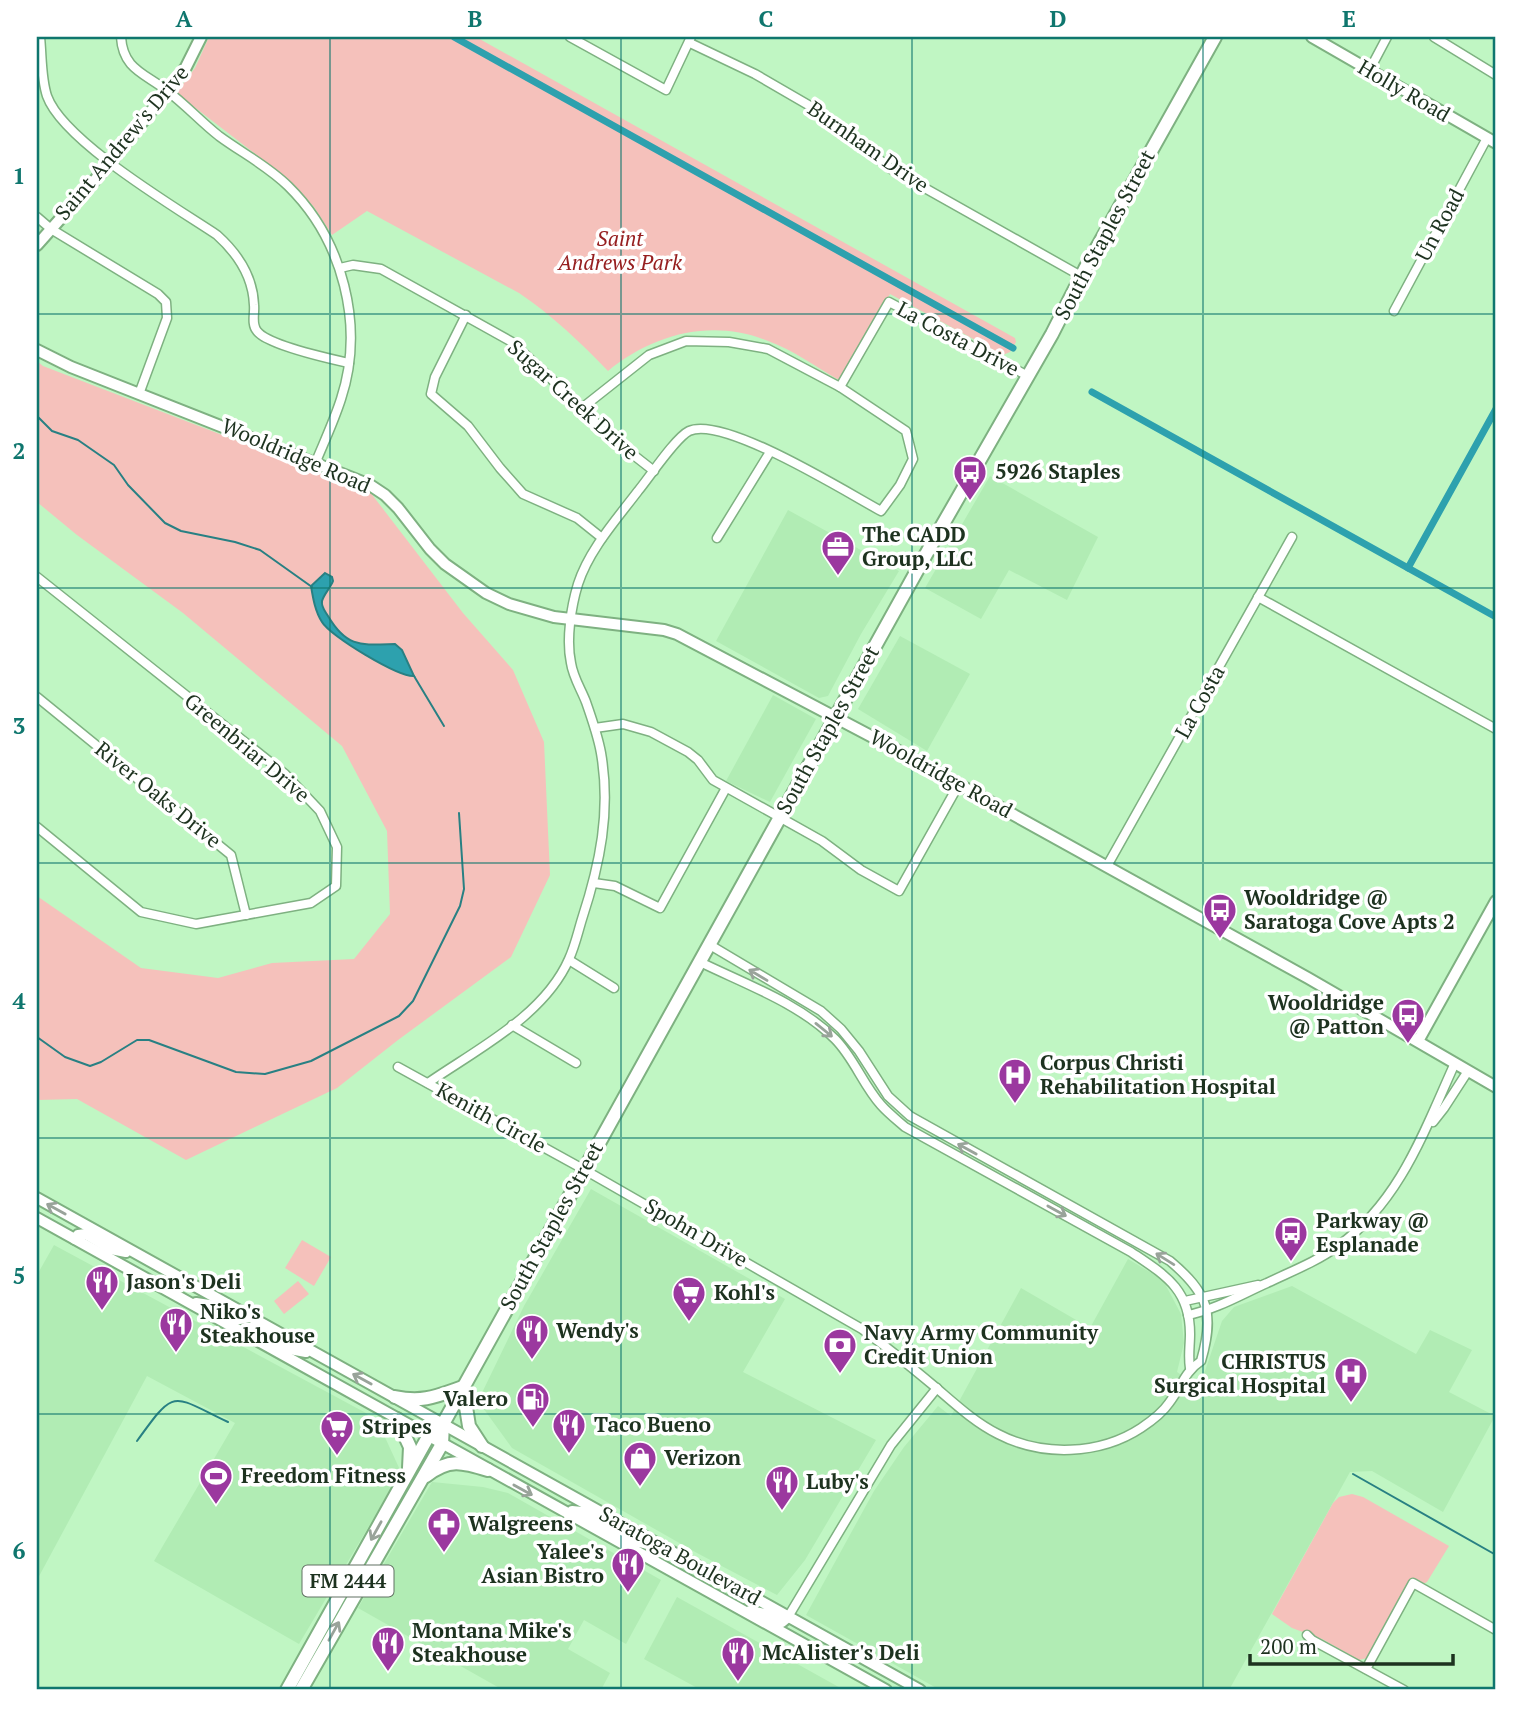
<svg xmlns="http://www.w3.org/2000/svg" width="1533" height="1727" font-family="'PT Serif',serif">
<rect width="100%" height="100%" fill="#c0f6c3"/>
<g fill="#b1ecb4">
<polygon points="990,476 1098,537 1067,600 1009,570 981,619 925,588"/>
<polygon points="788,510 899,571 861,634 828,696 819,698 716,641"/>
<polygon points="900,636 970,674 927,751 858,709"/>
<polygon points="773,695 816,719 770,802 726,781"/>
<polygon points="591,1189 785,1299 743,1372 876,1440 805,1560 777,1595 697,1553 512,1448 478,1401 524,1306"/>
<polygon points="54,1245 366,1413 383,1433 401,1472 299,1644 154,1561 235,1423 147,1376 37,1580 37,1275"/>
<polygon points="1128,1259 1163,1280 1181,1314 1184,1343 1177,1372 1196,1385 1205,1371 1222,1321 1234,1307 1292,1286 1416,1354 1430,1330 1472,1350 1449,1392 1495,1416 1443,1512 1372,1471 1350,1472 1229,1690 940,1690 806,1615 874,1491 904,1447 938,1406 951,1416 1021,1288 1090,1328"/>
<polygon points="432,1482 483,1487 508,1493 661,1580 626,1644 584,1620 568,1649 610,1673 601,1690 503,1690 358,1608"/>
<polygon points="677,1597 844,1690 701,1690 644,1659"/>
</g>
<g fill="#f5c1bb">
<path d="M209,37H476L1015,338L1016,342L1010,352L1003,355L890,294L839,380C816,367 793,350 768,341C712,318 653,334 608,371C580,342 553,316 519,293L367,211L332,235L314,207L289,180L176,93L195,68Z"/>
<polygon points="37,361 43,366 370,492 463,613 513,670 544,742 550,875 511,957 398,1040 337,1088 186,1160 77,1099 37,1100 37,896 141,968 218,978 272,963 354,959 390,914 387,831 342,746 183,613 77,535 37,502"/>
<polygon points="302,1240 331,1257 314,1286 285,1268"/>
<polygon points="298,1281 309,1294 284,1314 274,1301"/>
<polygon points="1352,1494 1363,1497 1449,1546 1427,1582 1401,1595 1367,1658 1359,1660 1322,1639 1292,1628 1272,1614 1333,1503 1339,1497"/>
</g>
<path fill="#2da1ae" stroke="#288083" stroke-width="2" d="M325,573L332,577L333,581C331,587 324,594 322,601C321,607 325,611 328,616C347,648 361,645 395,644L402,650L414,676C398,677 330,636 322,622C315,611 313,598 311,586Z"/>
<g fill="none" stroke-linecap="round" stroke-linejoin="round">
<g stroke="#288083" stroke-width="2">
<polyline points="37,416 52,431 78,440 114,465 128,485 165,523 181,531 235,542 260,550 312,587"/>
<polyline points="414,676 444,726"/>
<polyline points="37,1037 65,1057 90,1066 101,1062 137,1040 149,1040 236,1072 265,1074 311,1061 399,1016 413,1001 460,906 464,889 459,813"/>
<path d="M137,1441C176,1387 171,1395 228,1422"/>
<polyline points="1353,1474 1496,1555"/>
</g>
<g stroke="#2da1ae" stroke-width="7">
<polyline points="454,37 1013,348"/>
<polyline points="1092,392 1496,617"/>
<polyline points="1408,568 1496,409"/>
</g>
<defs>
<g id="street">
<path d="M40,37C42,55 41,78 47,96C63,141 175,207 217,235C237,253 253,276 254,305C255,313 251,324 257,331C267,345 331,359 349,363"/>
<path d="M121,37C123,69 144,73 166,90C185,104 201,122 219,136C242,153 268,166 288,186C343,240 365,326 341,399C334,421 324,442 315,464"/>
<polyline points="570,37 666,90 691,37"/>
<polyline points="1434,37 1496,75"/>
<polyline points="690,43 755,74 817,110 891,169 1081,276"/>
<polyline points="1369,71 1387,37"/>
<polyline points="37,217 51,229 158,294 166,302 167,318 139,394"/>
<polyline points="340,268 353,265 381,269 512,342 582,408 604,432 654,471"/>
<polyline points="1394,311 1487,138"/>
<polyline points="466,315 435,377 431,394 468,426 500,468 523,494 577,518 602,538"/>
<polyline points="840,387 889,302 1028,376"/>
<polyline points="717,538 770,452"/>
<polyline points="37,577 285,774 320,811 337,847 336,886 311,903 196,924 141,912 37,827"/>
<polyline points="1258,597 1496,729"/>
<polyline points="37,697 231,855 246,915"/>
<polyline points="595,728 623,724 651,732 688,752 698,760 713,780 822,841 861,870 899,891 959,784"/>
<polyline points="1107,866 1292,537"/>
<polyline points="594,883 615,886 660,908 726,788"/>
<polyline points="569,960 614,988"/>
<path d="M700,962C745,984 799,1003 835,1039C854,1058 863,1085 881,1105C888,1113 897,1120 905,1127L1131,1252C1165,1275 1190,1289 1190,1334C1190,1346 1188,1356 1190,1368"/>
<polyline points="512,1025 576,1063"/>
<path d="M398,1067L583,1169L862,1329C887,1347 910,1366 934,1386C954,1403 974,1422 998,1434C1042,1457 1100,1455 1141,1428C1150,1422 1163,1412 1169,1403C1181,1388 1184,1372 1201,1361C1215,1313 1208,1293 1170,1261L910,1116L888,1096L859,1051L841,1029L821,1011L710,945"/>
<path d="M428,1083C477,1049 544,1016 569,959C575,946 578,932 582,919C600,864 611,811 601,753C598,736 592,719 586,702C581,689 573,677 571,663C566,640 571,607 578,584C589,550 616,520 638,491C649,478 675,438 689,431C723,415 846,492 881,511L900,485L913,459L906,431L840,387L768,349L729,342L686,341L649,355L582,408"/>
<polyline points="1433,1122 1444,1108 1468,1071"/>
<polyline points="1185,1301 1258,1285"/>
<path d="M1188,1315C1217,1309 1240,1295 1267,1283C1292,1271 1316,1262 1338,1246C1400,1202 1425,1129 1455,1063"/>
<polyline points="788,1617 891,1445 937,1388"/>
<polyline points="1307,1635 1312,1640 1404,1690"/>
<polyline points="1366,1669 1413,1583 1496,1630"/>
</g>
<g id="secondary">
<polyline points="1312,37 1496,143"/>
<polyline points="37,245 110,163 186,67 201,37"/>
<polyline points="37,350 71,367 370,485 385,495 398,508 430,549 445,564 486,593 509,604 554,617 664,630 677,634 884,743 1308,978 1496,1087"/>
<polyline points="1418,1041 1496,901"/>
<polyline points="37,1198 920,1690"/>
<polyline points="37,1218 886,1690"/>
<polyline points="75,1239 78,1235 86,1234 111,1249 126,1252"/>
<polyline points="196,1303 209,1305 234,1320 250,1317"/>
<polyline points="242,1333 245,1328 252,1328 290,1349 306,1352"/>
<polyline points="569,1515 572,1511 582,1512 634,1541 655,1545"/>
<polyline points="750,1611 765,1614 782,1622 788,1617"/>
</g>
<g id="primary">
<polyline points="463,1388 469,1426 482,1446"/>
<path d="M395,1397C423,1403 437,1396 463,1387"/>
<polyline points="397,1419 410,1447 409,1468"/>
<path d="M426,1476C449,1458 462,1462 488,1470"/>
<polyline points="287,1690 428,1437 443,1424 939,531 1052,334 1085,269 1215,37"/>
<polyline points="301,1690 442,1444 443,1424"/>
</g>
</defs>
<use href="#street" stroke="#7eb181" stroke-width="11"/>
<use href="#secondary" stroke="#7eb181" stroke-width="14"/>
<use href="#primary" stroke="#7eb181" stroke-width="16"/>
<use href="#street" stroke="#fff" stroke-width="8"/>
<use href="#secondary" stroke="#fff" stroke-width="10"/>
<use href="#primary" stroke="#fff" stroke-width="12"/>
</g>
<defs><path id="oneway-shaft" d="M-6 0H5M1.5-3L5.5 0L1.5 3" fill="none" stroke-width="1.6" stroke-linecap="round" stroke-linejoin="round" transform="scale(1.75)"/></defs>
<g stroke="#99a39a">
<use href="#oneway-shaft" transform="translate(758 975) rotate(-149)"/>
<use href="#oneway-shaft" transform="translate(824 1030) rotate(39)"/>
<use href="#oneway-shaft" transform="translate(967 1149) rotate(-151)"/>
<use href="#oneway-shaft" transform="translate(56 1209) rotate(-151)"/>
<use href="#oneway-shaft" transform="translate(1057 1211) rotate(29)"/>
<use href="#oneway-shaft" transform="translate(1165 1259) rotate(-148)"/>
<use href="#oneway-shaft" transform="translate(362 1379) rotate(-151)"/>
<use href="#oneway-shaft" transform="translate(523 1490) rotate(29)"/>
<use href="#oneway-shaft" transform="translate(376 1531) rotate(119)"/>
<use href="#oneway-shaft" transform="translate(334 1631) rotate(-61)"/>
</g>
<path fill="none" stroke="#0f766e" stroke-width="2" stroke-opacity="0.55" d="M330,37V1690M621,37V1690M912,37V1690M1203,37V1690M37,314H1496M37,588H1496M37,863H1496M37,1138H1496M37,1414H1496"/>
<defs>
<symbol id="bus-pin" viewBox="-11 -11 22 30"><path d="M0 17L-7.5 6A9.5 9.5 0 1 1 7.5 6Z" fill="#9b389f" stroke="#fff"/><path d="M-5-6H5V4H4V6H2V4H-2V6H-4V4H-5ZM-3.5-4V0h7V-4ZM-3.5 1.2v1.5H-2V1.2ZM2 1.2v1.5H3.5V1.2Z" fill="#fff"/></symbol>
<symbol id="office-pin" viewBox="-11 -11 22 30"><path d="M0 17L-7.5 6A9.5 9.5 0 1 1 7.5 6Z" fill="#9b389f" stroke="#fff"/><path d="M-6-3h4V-5.5h4V-3h4V5H-6ZM-1-4.5V-3h2v-1.5ZM-6 0V1H6V0Z" fill="#fff"/></symbol>
<symbol id="hospital-pin" viewBox="-11 -11 22 30"><path d="M0 17L-7.5 6A9.5 9.5 0 1 1 7.5 6Z" fill="#9b389f" stroke="#fff"/><path d="M-5-5h3v3.5h4V-5h3V5h-3V1.5h-4V5h-3Z" fill="#fff"/></symbol>
<symbol id="restaurant-pin" viewBox="-11 -11 22 30"><path d="M0 17L-7.5 6A9.5 9.5 0 1 1 7.5 6Z" fill="#9b389f" stroke="#fff"/><path d="M-5-6h1v4h1v-4h1v4h1v-4h1v5L-1.5 .5V6h-2V.5L-5-1ZM5-6V6H3V1.5H1.5Q1.5-4 5-6Z" fill="#fff"/></symbol>
<symbol id="supermarket-pin" viewBox="-11 -11 22 30"><path d="M0 17L-7.5 6A9.5 9.5 0 1 1 7.5 6Z" fill="#9b389f" stroke="#fff"/><path d="M-6-5.5h2.5l.6 2H6L4.5 2H-2.5L-4.4-4H-6ZM-1.5 3.2a1.3 1.3 0 1 0 .1 0ZM3 3.2a1.3 1.3 0 1 0 .1 0Z" fill="#fff"/></symbol>
<symbol id="bank-pin" viewBox="-11 -11 22 30"><path d="M0 17L-7.5 6A9.5 9.5 0 1 1 7.5 6Z" fill="#9b389f" stroke="#fff"/><path d="M-6-4H6V4H-6ZM0-2.3a2.3 2.3 0 1 0 0 4.6a2.3 2.3 0 1 0 0-4.6Z" fill="#fff"/></symbol>
<symbol id="fuel-pin" viewBox="-11 -11 22 30"><path d="M0 17L-7.5 6A9.5 9.5 0 1 1 7.5 6Z" fill="#9b389f" stroke="#fff"/><path d="M-5.5-6h7V0h2V4h1.3V-2.5L3-4.5l.8-.8L6-3V5H2.5V1h-1V6h-7ZM-4.2-4.7v3.2H.2V-4.7Z" fill="#fff"/></symbol>
<symbol id="shop-pin" viewBox="-11 -11 22 30"><path d="M0 17L-7.5 6A9.5 9.5 0 1 1 7.5 6Z" fill="#9b389f" stroke="#fff"/><path d="M-5-2.5h2.3a2.7 3.5 0 0 1 5.4 0H5L5.5 6h-11ZM-1.5-2.5h3a1.5 2.3 0 0 0-3 0Z" fill="#fff"/></symbol>
<symbol id="stadium-pin" viewBox="-11 -11 22 30"><path d="M0 17L-7.5 6A9.5 9.5 0 1 1 7.5 6Z" fill="#9b389f" stroke="#fff"/><path d="M0-5a6.5 5 0 1 0 0 10a6.5 5 0 1 0 0-10ZM-3.5-1.8h7v3.6h-7Z" fill="#fff"/></symbol>
<symbol id="pharmacy-pin" viewBox="-11 -11 22 30"><path d="M0 17L-7.5 6A9.5 9.5 0 1 1 7.5 6Z" fill="#9b389f" stroke="#fff"/><path d="M-2-6h4v4h4v4h-4v4h-4v-4h-4v-4h4Z" fill="#fff"/></symbol>
</defs>
<g fill-rule="evenodd">
<use href="#bus-pin" x="951" y="453" width="38" height="52"/>
<use href="#office-pin" x="819" y="528" width="38" height="52"/>
<use href="#bus-pin" x="1201" y="891" width="38" height="52"/>
<use href="#bus-pin" x="1389" y="996" width="38" height="52"/>
<use href="#hospital-pin" x="996" y="1056" width="38" height="52"/>
<use href="#bus-pin" x="1272" y="1214" width="38" height="52"/>
<use href="#restaurant-pin" x="83" y="1263" width="38" height="52"/>
<use href="#supermarket-pin" x="670" y="1274" width="38" height="52"/>
<use href="#restaurant-pin" x="157" y="1305" width="38" height="52"/>
<use href="#restaurant-pin" x="513" y="1312" width="38" height="52"/>
<use href="#bank-pin" x="821" y="1326" width="38" height="52"/>
<use href="#hospital-pin" x="1332" y="1355" width="38" height="52"/>
<use href="#fuel-pin" x="514" y="1380" width="38" height="52"/>
<use href="#restaurant-pin" x="550" y="1406" width="38" height="52"/>
<use href="#supermarket-pin" x="318" y="1408" width="38" height="52"/>
<use href="#shop-pin" x="621" y="1439" width="38" height="52"/>
<use href="#stadium-pin" x="197" y="1457" width="38" height="52"/>
<use href="#restaurant-pin" x="763" y="1463" width="38" height="52"/>
<use href="#pharmacy-pin" x="425" y="1505" width="38" height="52"/>
<use href="#restaurant-pin" x="609" y="1545" width="38" height="52"/>
<use href="#restaurant-pin" x="369" y="1624" width="38" height="52"/>
<use href="#restaurant-pin" x="719" y="1634" width="38" height="52"/>
</g>
<g text-anchor="middle" stroke-width="7" stroke-linejoin="round" paint-order="stroke">
<rect fill="#fff" stroke="#617062" stroke-width="2" x="302.5" y="1565.5" width="91" height="31" rx="5"/>
<g font-size="19" font-weight="bold" fill="#1d321f">
<text x="348" y="1588">FM 2444</text>
</g>
<g font-size="21" fill="#1d321f" stroke="#fff">
<text transform="translate(1404 91) rotate(30)" y="7">Holly Road</text>
<text transform="translate(122 143) rotate(-50)" y="7">Saint Andrew's Drive</text>
<text transform="translate(868 147) rotate(35)" y="7">Burnham Drive</text>
<text transform="translate(1440 225) rotate(-62)" y="7">Un Road</text>
<text transform="translate(1105 235) rotate(-62)" y="7">South Staples Street</text>
<text transform="translate(958 339) rotate(28)" y="7">La Costa Drive</text>
<text transform="translate(573 400) rotate(42)" y="7">Sugar Creek Drive</text>
<text transform="translate(296 456) rotate(23)" y="7">Wooldridge Road</text>
<text transform="translate(1200 702) rotate(-61)" y="7">La Costa</text>
<text transform="translate(828 730) rotate(-61)" y="7">South Staples Street</text>
<text transform="translate(247 748) rotate(40)" y="7">Greenbriar Drive</text>
<text transform="translate(941 774) rotate(29)" y="7">Wooldridge Road</text>
<text transform="translate(158 795) rotate(39)" y="7">River Oaks Drive</text>
<text transform="translate(491 1118) rotate(29)" y="7">Kenith Circle</text>
<text transform="translate(552 1226) rotate(-61)" y="7">South Staples Street</text>
<text transform="translate(696 1233) rotate(30)" y="7">Spohn Drive</text>
<text transform="translate(680 1556) rotate(29)" y="7">Saratoga Boulevard</text>
</g>
<g font-size="21" font-style="italic" fill="#961f20" stroke="#fff">
<text x="620" y="246">Saint<tspan x="620" dy="24">Andrews Park</tspan></text>
</g>
<g font-size="21" font-weight="bold" fill="#1d321f" stroke="#fff" text-anchor="start">
<text x="995" y="479">5926 Staples</text>
<text x="862" y="542">The CADD<tspan x="862" dy="24">Group, LLC</tspan></text>
<text x="1244" y="905">Wooldridge @<tspan x="1244" dy="24">Saratoga Cove Apts 2</tspan></text>
<text x="1384" y="1010" text-anchor="end">Wooldridge<tspan x="1384" dy="24">@ Patton</tspan></text>
<text x="1040" y="1070">Corpus Christi<tspan x="1040" dy="24">Rehabilitation Hospital</tspan></text>
<text x="1316" y="1228">Parkway @<tspan x="1316" dy="24">Esplanade</tspan></text>
<text x="126" y="1289">Jason's Deli</text>
<text x="714" y="1300">Kohl's</text>
<text x="200" y="1319">Niko's<tspan x="200" dy="24">Steakhouse</tspan></text>
<text x="556" y="1338">Wendy's</text>
<text x="864" y="1340">Navy Army Community<tspan x="864" dy="24">Credit Union</tspan></text>
<text x="1326" y="1369" text-anchor="end">CHRISTUS<tspan x="1326" dy="24">Surgical Hospital</tspan></text>
<text x="508" y="1406" text-anchor="end">Valero</text>
<text x="594" y="1432">Taco Bueno</text>
<text x="362" y="1434">Stripes</text>
<text x="664" y="1465">Verizon</text>
<text x="241" y="1483">Freedom Fitness</text>
<text x="806" y="1489">Luby's</text>
<text x="468" y="1531">Walgreens</text>
<text x="604" y="1559" text-anchor="end">Yalee's<tspan x="604" dy="24">Asian Bistro</tspan></text>
<text x="412" y="1638">Montana Mike's<tspan x="412" dy="24">Steakhouse</tspan></text>
<text x="762" y="1660">McAlister's Deli</text>
</g>
</g>
<rect width="1533" height="1727" fill="none" stroke="#ffffff" stroke-width="77"/>
<path d="M1250 1654v10h203v-10" fill="none" stroke="#1d321f" stroke-width="3.5"/>
<text x="1260" y="1654" font-size="21" fill="#1d321f" stroke="#ffffff" stroke-width="5" paint-order="stroke">200 m</text>
<rect x="38" y="38" width="1456" height="1650" fill="none" stroke="#0f766e" stroke-width="2.5"/>
<g font-size="23" text-anchor="middle" font-weight="bold" fill="#0f766e">
<text x="184" y="27">A</text>
<text x="475" y="27">B</text>
<text x="766" y="27">C</text>
<text x="1058" y="27">D</text>
<text x="1349" y="27">E</text>
<text x="19" y="184">1</text>
<text x="19" y="459">2</text>
<text x="19" y="734">3</text>
<text x="19" y="1009">4</text>
<text x="19" y="1284">5</text>
<text x="19" y="1559">6</text>
</g>
</svg>
